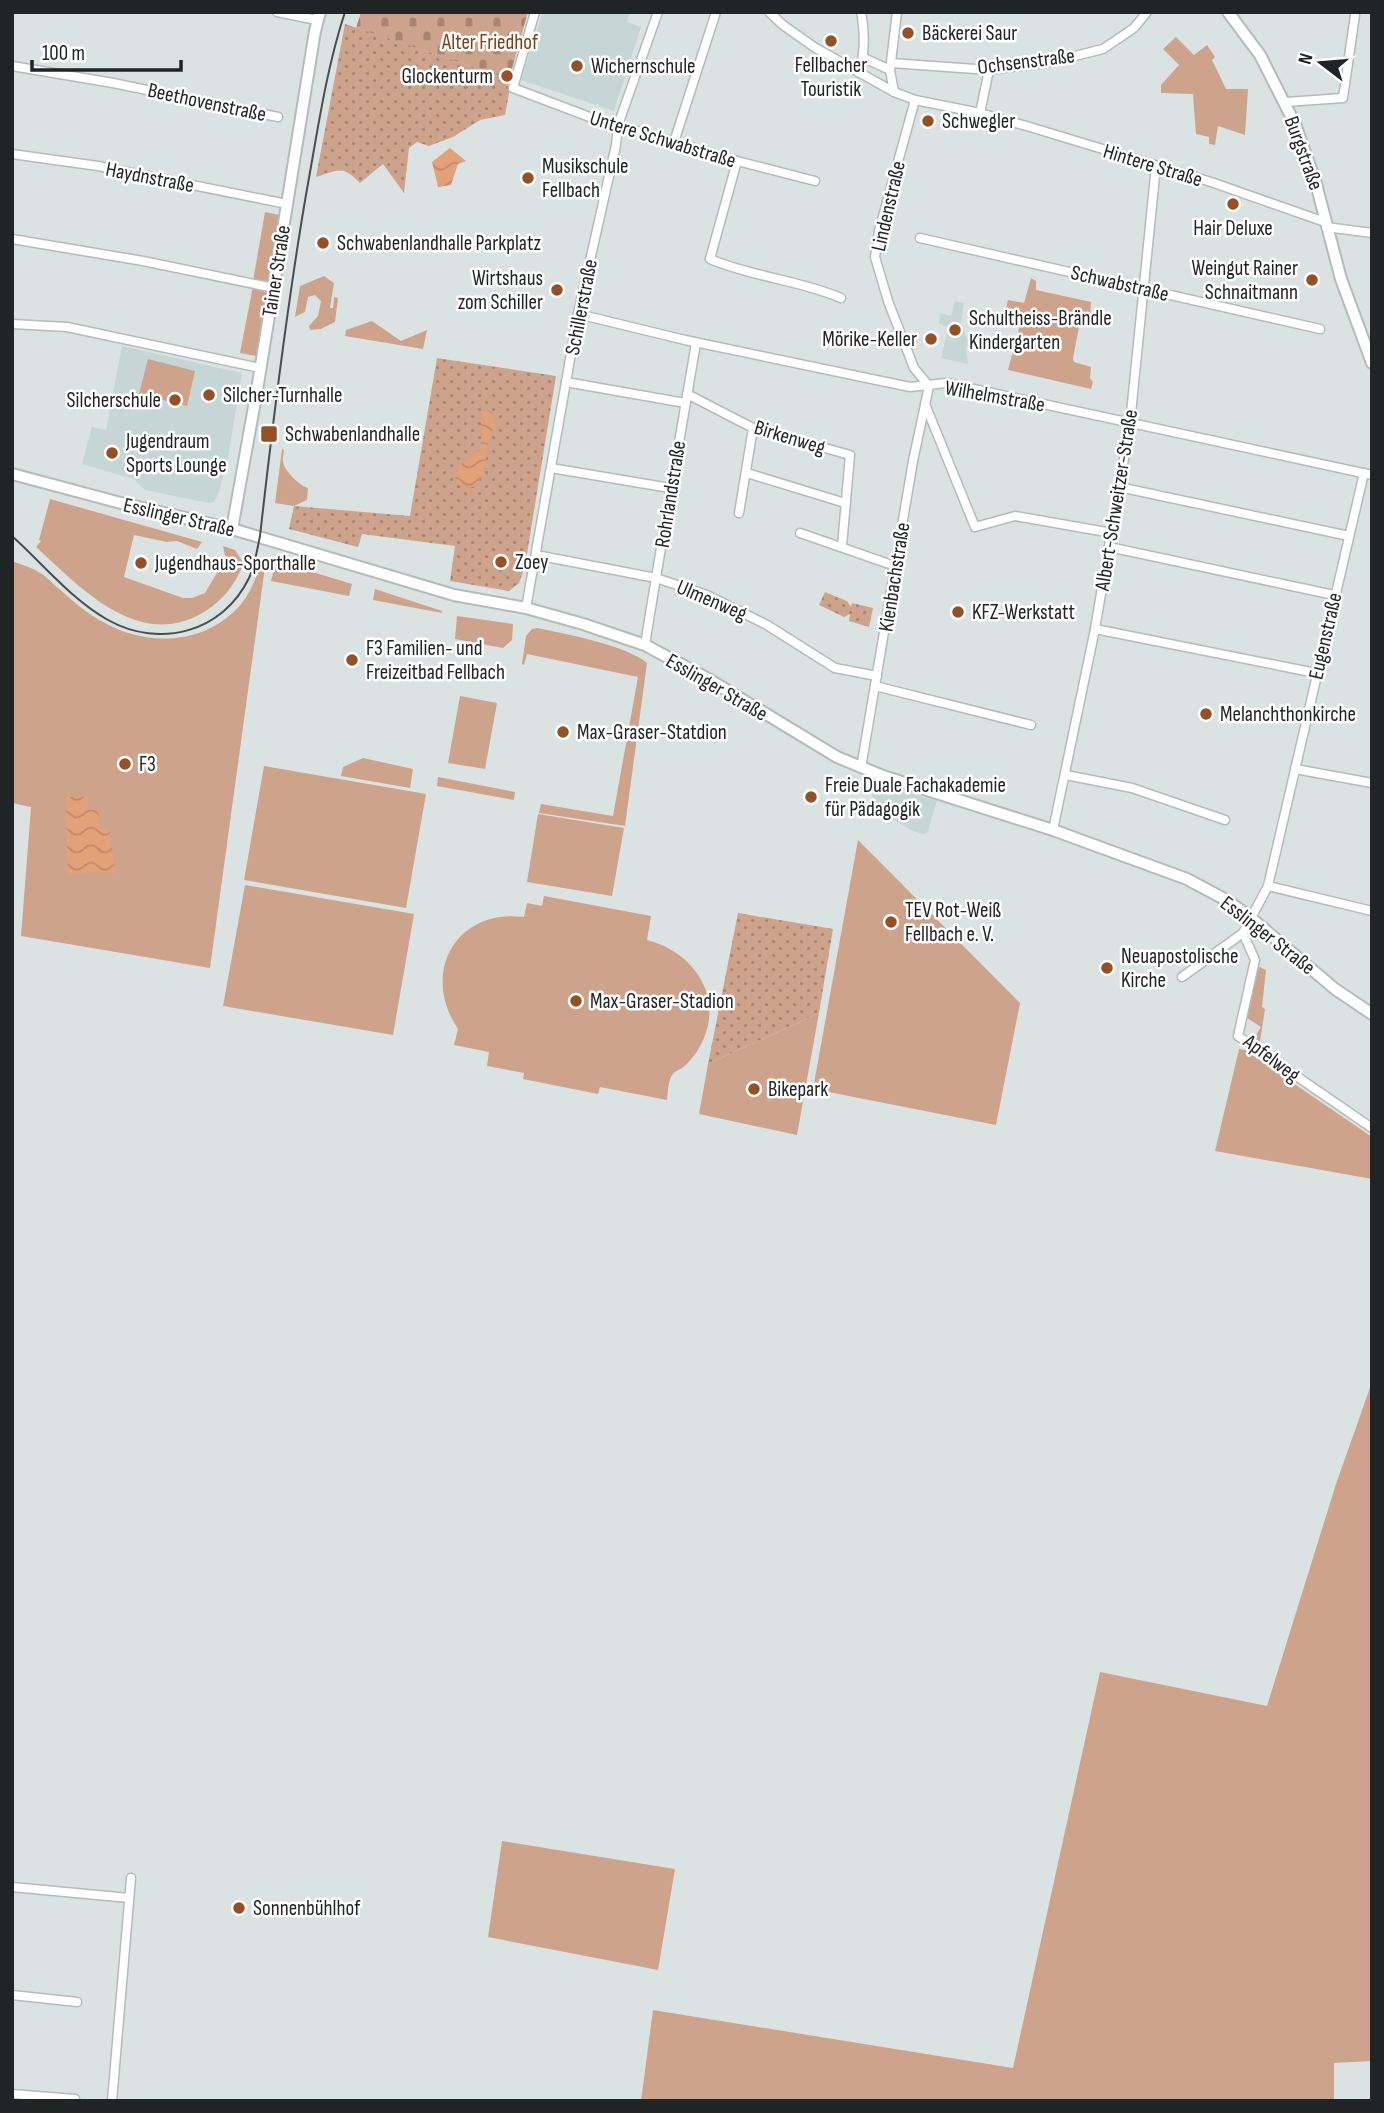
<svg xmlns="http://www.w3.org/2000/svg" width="1384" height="2113" font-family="'Sofia Sans Condensed',sans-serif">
<defs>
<pattern id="cemetery-stones" width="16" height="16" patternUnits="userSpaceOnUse" patternTransform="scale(1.75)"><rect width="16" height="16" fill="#cea38b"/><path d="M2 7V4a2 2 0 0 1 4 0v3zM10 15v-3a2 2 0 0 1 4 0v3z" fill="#a78571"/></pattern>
<pattern id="park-dots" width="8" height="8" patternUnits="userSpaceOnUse" patternTransform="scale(1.75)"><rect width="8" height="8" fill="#cea38b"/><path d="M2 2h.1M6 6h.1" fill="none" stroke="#a78571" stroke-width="1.8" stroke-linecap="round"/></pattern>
<pattern id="water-waves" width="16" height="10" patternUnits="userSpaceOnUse" patternTransform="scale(1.75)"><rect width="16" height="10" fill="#e3a17a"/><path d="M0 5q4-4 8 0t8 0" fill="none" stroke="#c28a69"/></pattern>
</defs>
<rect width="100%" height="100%" fill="#dbe3e2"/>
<g fill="#c5d6d5">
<polygon points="543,12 630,12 627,22 641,27 614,111 521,80"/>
<polygon points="955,301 964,303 961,324 970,346 966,347 968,364 941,358 948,328 939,323 940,313 951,316"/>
<polygon points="122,346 242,373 228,457 219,492 214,502 209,503 145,490 134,479 82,464 92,427 106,430"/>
<polygon points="881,785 937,801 927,833 922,834 909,829 878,810 872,796 873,789 880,789"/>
</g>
<g fill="#cea38b">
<polygon points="1176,37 1194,55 1207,45 1215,57 1212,60 1226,89 1248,89 1245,135 1218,126 1215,145 1209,144 1209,137 1196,134 1193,94 1161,93 1161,85 1179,65 1163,49"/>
<polygon points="265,212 280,215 269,284 253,281"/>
<polygon points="324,276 334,283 330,308 333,308 334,297 338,298 335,322 321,329 310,330 309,326 318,316 321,301 315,295 308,297 305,312 295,317 300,286"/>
<path d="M1031,278L1036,281V290L1091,302C1090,312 1092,325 1079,327L1073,358L1074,362L1091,367L1090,378L1093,382L1091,389L1008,370L1022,317L1005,312L1008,300L1024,303Z"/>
<polygon points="253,286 267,293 256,356 240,353"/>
<polygon points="372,321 401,341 427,330 423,349 345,336 346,330"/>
<polygon points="148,359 195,371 187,406 139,394"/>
<path d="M282,449L284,450C284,454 282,458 283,462C285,472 300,486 308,488L307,500L294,506L275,503Z"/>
<path d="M50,499L202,542L197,549L177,541L167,542L134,535L124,577L183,598H192L205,593L218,571L228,570L223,546L235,550L243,562V565C234,587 219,605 197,616C134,647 79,586 36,547L41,541L39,540Z"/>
<path d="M12,561C20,564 30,567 37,571C45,575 51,582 58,588C73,601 87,614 105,623C150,648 208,644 242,603C251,592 256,577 261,564L265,567L210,968L21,936L31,807L12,803Z"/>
<polygon points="276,561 352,584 349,596 271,581"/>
<polygon points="375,589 442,611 442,613 373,600"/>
<polygon points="457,616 513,624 512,640 503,648 455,639"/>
<path d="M537,628C563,633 628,646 647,663L625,826L539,813L541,804L613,816L638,677L527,654L524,665L522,664L526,636L532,629Z"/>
<polygon points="460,696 497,703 485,769 448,763"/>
<polygon points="363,758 413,769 410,788 341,776 343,767"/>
<polygon points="264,766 426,794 406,908 244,880"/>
<polygon points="438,777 515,792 514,800 437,786"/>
<polygon points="538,814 624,828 612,896 527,882"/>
<polygon points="858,840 1020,1003 996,1125 813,1089"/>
<polygon points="245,885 414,914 393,1035 223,1006"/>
<path d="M544,896L651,916L647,940C695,952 727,1000 699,1048C695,1055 689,1063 682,1068C679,1070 675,1071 673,1074C668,1079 668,1093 667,1100L600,1087L598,1094L523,1079L524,1073L487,1066L489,1052L454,1045L458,1029C420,973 456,908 524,917L527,903L542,906Z"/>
<path d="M1257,966L1266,970L1262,1007L1265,1009L1259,1048C1252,1041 1256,1034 1261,1027L1244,1016Z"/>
<polygon points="819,1013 797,1135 699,1114 708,1064"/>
<polygon points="1239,1049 1245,1050 1372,1137 1372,1179 1215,1151"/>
<polygon points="1372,1382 1372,2061 1334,2063 1334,2101 641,2101 653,2010 1013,2068 1100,1672 1267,1706 1336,1484"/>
<polygon points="502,1841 675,1869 658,1970 488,1937"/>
</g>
<polygon fill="url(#cemetery-stones)" points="361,12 528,12 509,79 356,28"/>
<g fill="url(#park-dots)">
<path d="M345,24L509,79L510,88L505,115L480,120L453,137L429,146L417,142L409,148L404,193L383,164L360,183C341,164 338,171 316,177Z"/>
<polygon points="437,358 556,376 525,566 519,583 509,591 450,581 455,546 362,534 358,547 289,529 294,506 410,516"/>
<polygon points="825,592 847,601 851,607 852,603 873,608 869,627 849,621 850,614 844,617 819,605"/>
<polygon points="738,913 833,929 819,1013 708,1064"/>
</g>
<g fill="url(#water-waves)">
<polygon points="450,148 466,161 458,164 451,185 438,187 432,162"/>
<path d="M489,410L492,413L496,426L489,436L483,476L474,487L462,486L455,479C456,462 469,461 479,451C486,433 477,428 484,412Z"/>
<polygon points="65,797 88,797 88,810 98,810 100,829 109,828 116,873 68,874"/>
</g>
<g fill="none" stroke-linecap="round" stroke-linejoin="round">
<defs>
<g id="street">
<polyline points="277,12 317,20"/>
<polyline points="535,12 513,88 608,124 618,125 737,161 815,181"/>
<polyline points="769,12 783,25 814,47 894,92 915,100 980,113 1030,127 1211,182 1325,222"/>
<polyline points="864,58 890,70"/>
<polyline points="891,63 989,70 1050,62 1103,49 1134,28 1147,12"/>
<polyline points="12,66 113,83 278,117"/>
<path d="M859,73C865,53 865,33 861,12"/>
<polyline points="894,92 890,70 897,12"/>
<polyline points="1286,102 1343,98 1355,15"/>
<polyline points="980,113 989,70"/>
<polyline points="674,142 716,12"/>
<polyline points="12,154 98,166 287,204"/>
<path d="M737,161L710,259C752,277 799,280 841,298"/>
<polyline points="1326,227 1372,233"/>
<polyline points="920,238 1320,329"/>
<polyline points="12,239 143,261 274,288"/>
<polyline points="578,314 685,340 910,387 946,383 1372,475"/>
<polyline points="12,324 67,327 260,368"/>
<polyline points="566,382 685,403"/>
<polyline points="687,394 753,428 850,455 842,546"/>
<polyline points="925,404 975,527 1015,516 1112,533"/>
<polyline points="551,468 670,488"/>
<polyline points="747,473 845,503"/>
<polyline points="1364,473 1268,886 1243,933 1255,960 1238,1036 1372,1128"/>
<polyline points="1119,487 1349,536"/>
<polyline points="739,513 753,428"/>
<polyline points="800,533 895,566"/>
<polyline points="1109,547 1334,595"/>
<polyline points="536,555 656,578 707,595 767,625 835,668 877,676"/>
<polyline points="526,608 578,314 616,145 618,125 658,12"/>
<polyline points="1095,629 1316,673"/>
<path d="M645,645C661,544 679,444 696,343"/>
<polyline points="875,686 1031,725"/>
<polyline points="861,768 913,461 929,386 914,368 888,301 875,257 879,231 915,100"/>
<polyline points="1295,769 1372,783"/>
<polyline points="1066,775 1132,788 1225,820"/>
<polyline points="1053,830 1095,629 1130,423 1156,166"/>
<polyline points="1268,886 1372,911"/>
<polyline points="1182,977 1243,933"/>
<polyline points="12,1887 129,1898"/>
<polyline points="12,1995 77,2002"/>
<polyline points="12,2094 75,2099"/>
<polyline points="112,2101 131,1878"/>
</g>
<g id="secondary">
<polyline points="1228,12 1260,55 1295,124 1315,180 1341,279 1372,363"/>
<polyline points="12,474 117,502 232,529 454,595 526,608 583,624 645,645 710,680 837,757 883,776 1053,830 1187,879 1228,901 1251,918 1335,989 1372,1014"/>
<polyline points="232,529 257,390 315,31 320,12"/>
</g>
</defs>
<use href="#street" stroke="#b4bbbb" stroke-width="11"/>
<use href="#secondary" stroke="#b4bbbb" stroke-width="14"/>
<use href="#street" stroke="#fff" stroke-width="8"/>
<use href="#secondary" stroke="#fff" stroke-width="10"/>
<path stroke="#494d4d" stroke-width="2" d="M12,536C43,564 72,600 108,620C160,649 223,632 249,578C255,565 257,550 260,536C273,420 287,304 307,189C318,129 326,70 345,12"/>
</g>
<g fill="#955124" stroke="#fff" stroke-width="2.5">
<circle cx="908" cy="33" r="7"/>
<circle cx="831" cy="41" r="7"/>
<circle cx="577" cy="66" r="7"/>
<circle cx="507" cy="76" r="7"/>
<circle cx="928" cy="121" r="7"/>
<circle cx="528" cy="178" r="7"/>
<circle cx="1233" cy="204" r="7"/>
<circle cx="323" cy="243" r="7"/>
<circle cx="1312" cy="280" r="7"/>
<circle cx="557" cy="290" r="7"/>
<circle cx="955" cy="330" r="7"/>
<circle cx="931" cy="339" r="7"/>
<circle cx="209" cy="395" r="7"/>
<circle cx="175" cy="400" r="7"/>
<rect x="260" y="425" width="18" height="18" rx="3.5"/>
<circle cx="112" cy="453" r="7"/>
<circle cx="501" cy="562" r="7"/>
<circle cx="141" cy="563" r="7"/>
<circle cx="958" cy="612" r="7"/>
<circle cx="352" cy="660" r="7"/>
<circle cx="1206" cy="714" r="7"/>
<circle cx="563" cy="732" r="7"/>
<circle cx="125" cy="764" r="7"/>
<circle cx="811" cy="797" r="7"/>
<circle cx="891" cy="922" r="7"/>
<circle cx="1107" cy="968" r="7"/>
<circle cx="576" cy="1001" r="7"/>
<circle cx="754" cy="1089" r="7"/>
<circle cx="239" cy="1908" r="7"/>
</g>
<g text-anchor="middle" stroke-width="5" stroke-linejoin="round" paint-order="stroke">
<g font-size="21" fill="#212424" stroke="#fff" text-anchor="start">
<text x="922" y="40">Bäckerei Saur</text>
<text x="831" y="72" text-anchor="middle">Fellbacher<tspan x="831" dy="24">Touristik</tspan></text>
<text x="591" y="73">Wichernschule</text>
<text x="493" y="83" text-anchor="end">Glockenturm</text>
<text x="942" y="128">Schwegler</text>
<text x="542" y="173">Musikschule<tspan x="542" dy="24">Fellbach</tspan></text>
<text x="1233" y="235" text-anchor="middle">Hair Deluxe</text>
<text x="337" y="250">Schwabenlandhalle Parkplatz</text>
<text x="1298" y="275" text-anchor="end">Weingut Rainer<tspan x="1298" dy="24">Schnaitmann</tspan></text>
<text x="543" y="285" text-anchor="end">Wirtshaus<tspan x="543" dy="24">zom Schiller</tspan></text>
<text x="969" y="325">Schultheiss-Brändle<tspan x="969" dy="24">Kindergarten</tspan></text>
<text x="917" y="346" text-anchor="end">Mörike-Keller</text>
<text x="223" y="402">Silcher-Turnhalle</text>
<text x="161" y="407" text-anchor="end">Silcherschule</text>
<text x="285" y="441">Schwabenlandhalle</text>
<text x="126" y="448">Jugendraum<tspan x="126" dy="24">Sports Lounge</tspan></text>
<text x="515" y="569">Zoey</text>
<text x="155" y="570">Jugendhaus-Sporthalle</text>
<text x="972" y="619">KFZ-Werkstatt</text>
<text x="366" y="655">F3 Familien- und<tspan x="366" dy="24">Freizeitbad Fellbach</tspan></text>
<text x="1220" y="721">Melanchthonkirche</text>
<text x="577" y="739">Max-Graser-Statdion</text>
<text x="139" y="771">F3</text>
<text x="825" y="792">Freie Duale Fachakademie<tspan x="825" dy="24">für Pädagogik</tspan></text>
<text x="905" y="917">TEV Rot-Weiß<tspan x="905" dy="24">Fellbach e. V.</tspan></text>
<text x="1121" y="963">Neuapostolische<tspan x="1121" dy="24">Kirche</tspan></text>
<text x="590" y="1008">Max-Graser-Stadion</text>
<text x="768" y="1096">Bikepark</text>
<text x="253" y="1915">Sonnenbühlhof</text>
</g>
<g font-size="21" fill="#7c4016" stroke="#fff">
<text x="490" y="49">Alter Friedhof</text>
</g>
<g font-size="21" fill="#212424" stroke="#fff">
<text transform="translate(1026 61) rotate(-7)" y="7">Ochsenstraße</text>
<text transform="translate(207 102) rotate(12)" y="7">Beethovenstraße</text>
<text transform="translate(663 139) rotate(17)" y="7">Untere Schwabstraße</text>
<text transform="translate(1304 153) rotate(70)" y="7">Burgstraße</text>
<text transform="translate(1153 165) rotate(17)" y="7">Hintere Straße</text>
<text transform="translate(150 177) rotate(11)" y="7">Haydnstraße</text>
<text transform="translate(888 206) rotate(-77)" y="7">Lindenstraße</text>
<text transform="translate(276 271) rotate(-81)" y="7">Tainer Straße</text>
<text transform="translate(1120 283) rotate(13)" y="7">Schwabstraße</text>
<text transform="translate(581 307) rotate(-79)" y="7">Schillerstraße</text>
<text transform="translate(995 396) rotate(10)" y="7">Wilhelmstraße</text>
<text transform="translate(790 437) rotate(17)" y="7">Birkenweg</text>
<text transform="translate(670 494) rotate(-81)" y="7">Rohrlandstraße</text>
<text transform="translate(1116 500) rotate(-81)" y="7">Albert-Schweitzer-Straße</text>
<text transform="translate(179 517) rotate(13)" y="7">Esslinger Straße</text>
<text transform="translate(894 577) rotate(-81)" y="7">Kienbachstraße</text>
<text transform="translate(712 600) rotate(23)" y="7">Ulmenweg</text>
<text transform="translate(1325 636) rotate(-77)" y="7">Eugenstraße</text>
<text transform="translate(717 687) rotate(30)" y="7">Esslinger Straße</text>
<text transform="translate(1268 935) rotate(38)" y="7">Esslinger Straße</text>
<text transform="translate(1272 1058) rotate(37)" y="7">Apfelweg</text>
</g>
</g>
<rect width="1384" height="2113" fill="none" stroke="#212424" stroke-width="28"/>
<g transform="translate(1321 63) rotate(286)" stroke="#ffffff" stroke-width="5" paint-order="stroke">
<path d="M0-5L12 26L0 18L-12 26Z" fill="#212424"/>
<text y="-10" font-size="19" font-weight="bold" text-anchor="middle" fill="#212424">N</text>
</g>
<path d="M32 60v10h149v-10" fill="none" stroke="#212424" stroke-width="3.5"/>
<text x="42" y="60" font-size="21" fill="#212424" stroke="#ffffff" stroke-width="5" paint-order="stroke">100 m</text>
</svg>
